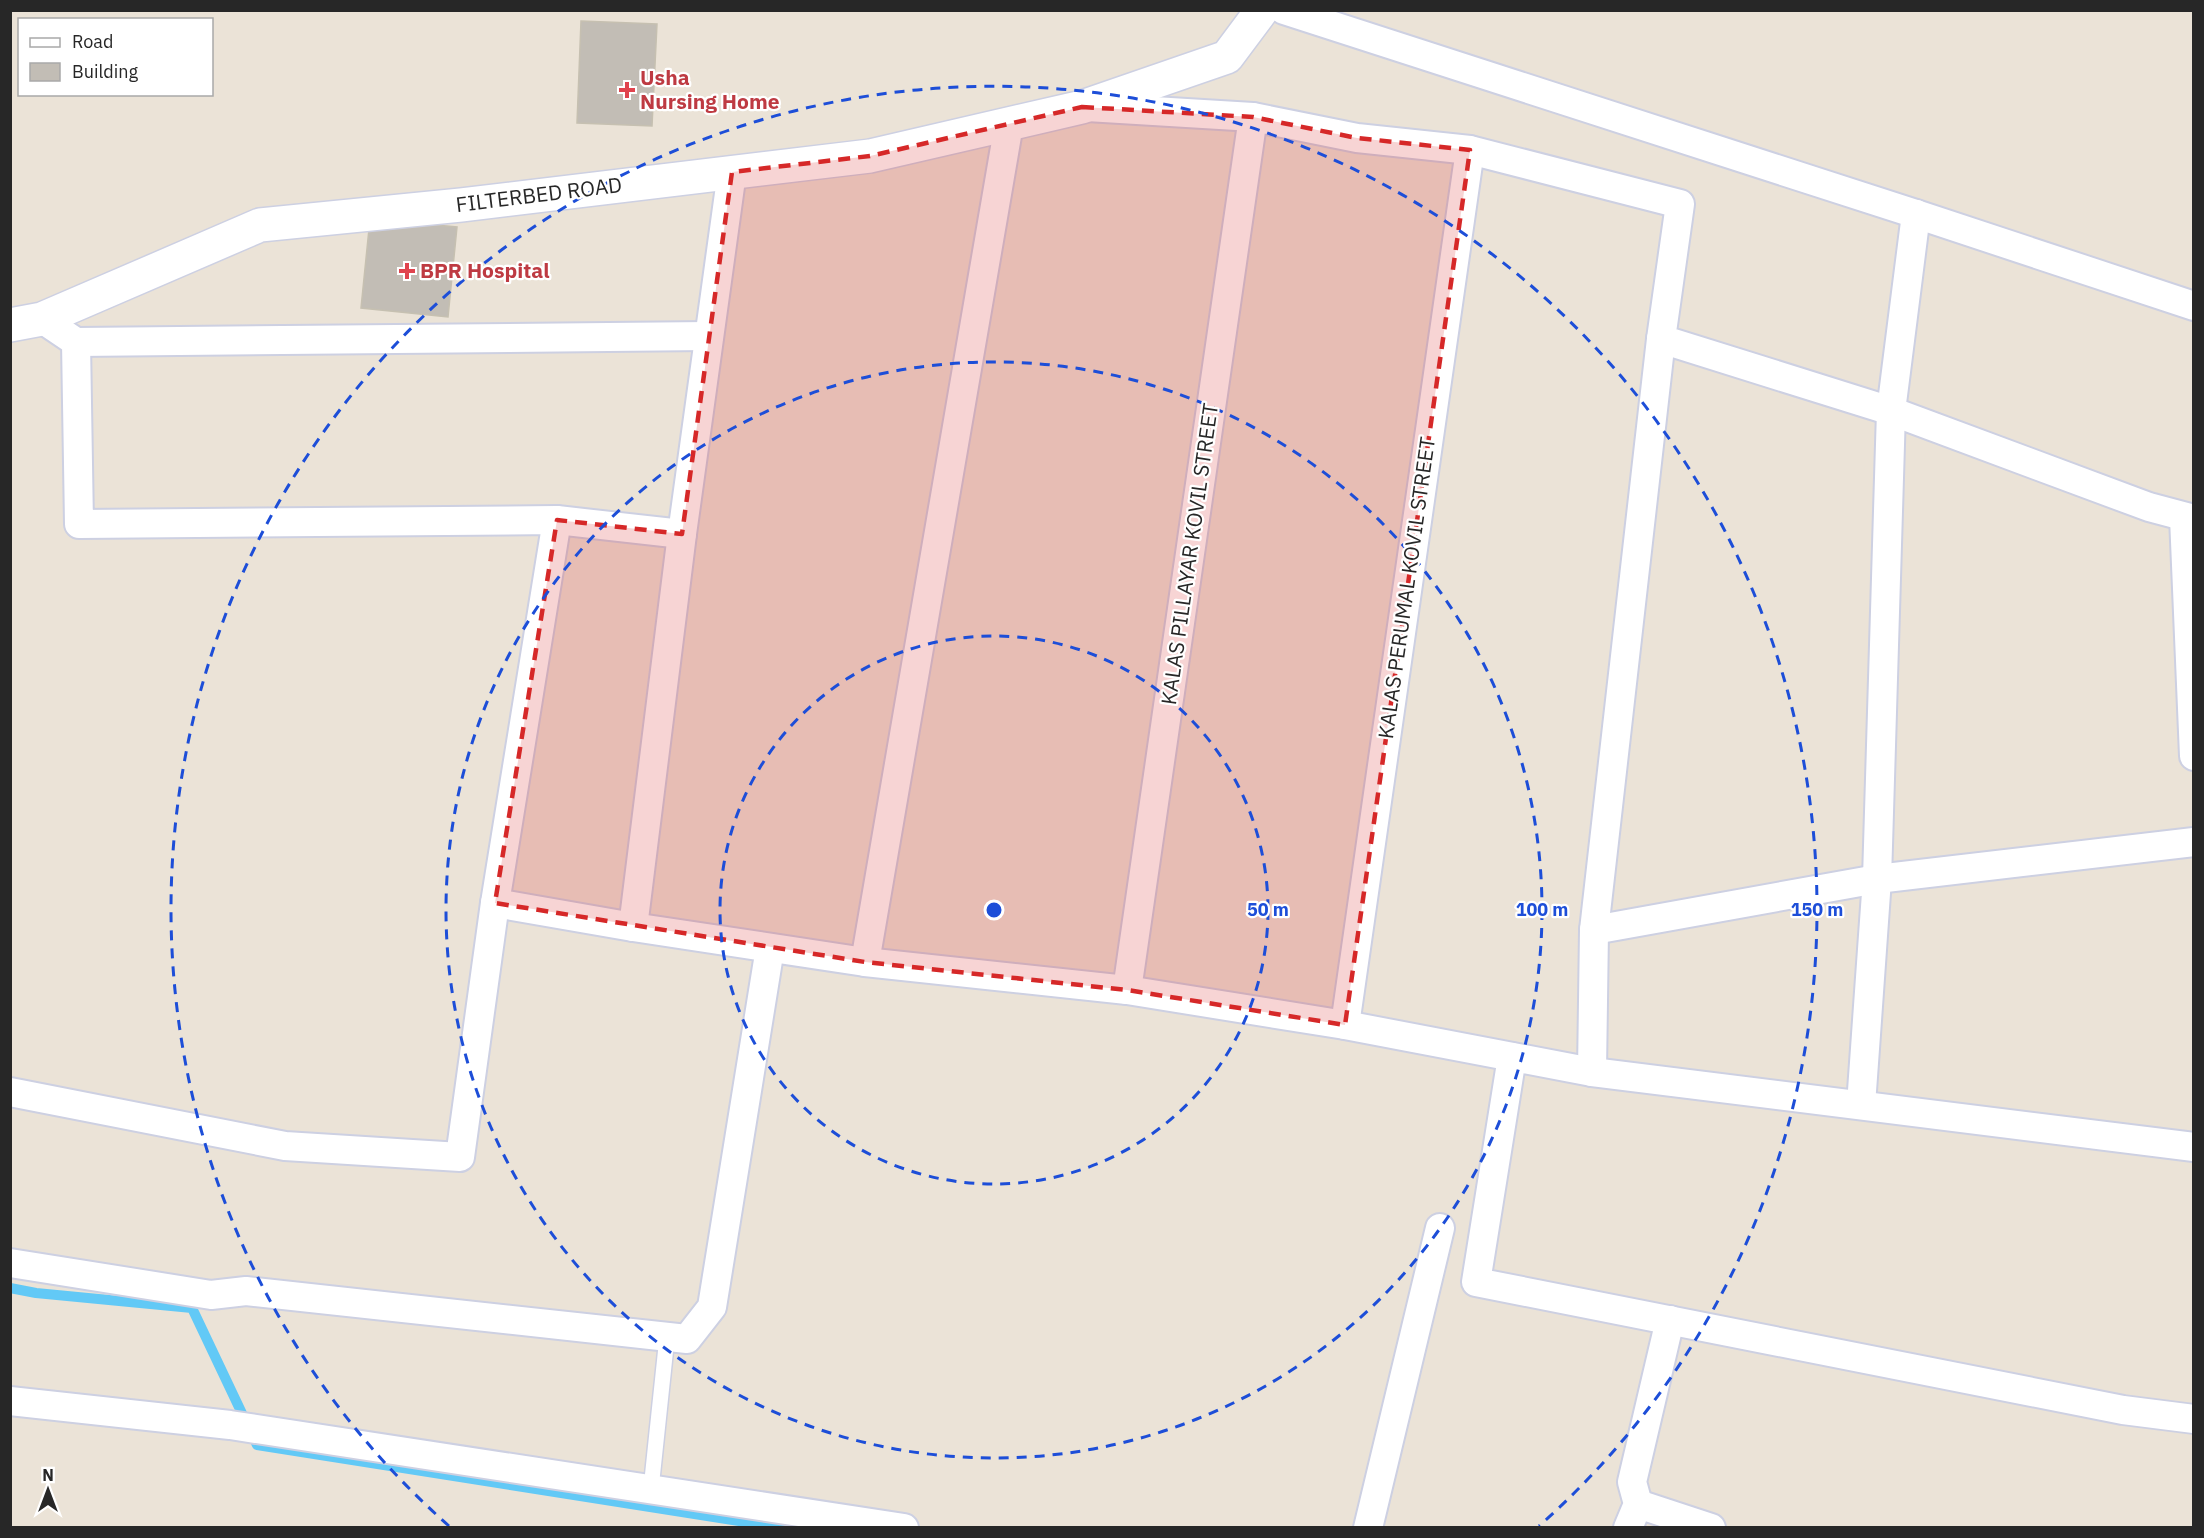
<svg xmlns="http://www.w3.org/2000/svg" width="2204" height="1538" font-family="'IBM Plex Sans',sans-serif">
<rect width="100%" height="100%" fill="#ebe3d7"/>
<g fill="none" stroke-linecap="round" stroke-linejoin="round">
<polyline stroke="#62c9f6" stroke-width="10" points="10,1288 36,1293 192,1308 257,1445 783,1528"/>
</g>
<g fill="#c2bdb5" stroke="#c6c0b1" stroke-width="1.5">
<polygon points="581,21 657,24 652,126 577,123"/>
<polygon points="370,219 457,227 448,317 361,308"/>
</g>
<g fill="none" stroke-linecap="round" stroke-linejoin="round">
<defs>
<polyline id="service" points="651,1489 667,1337"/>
<g id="minor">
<polyline points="1284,10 1916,214 2194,306"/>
<polyline points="1087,107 1253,117 1357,138 1470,150 1680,204 1661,339 1891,411 2149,507 2194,519"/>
<polyline points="42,319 76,342 79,524 557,520 682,534"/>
<polyline points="76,342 709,336"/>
<polyline points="2184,517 2194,756"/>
<polyline points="495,903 633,927 865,962 1127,990 1345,1025 1592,1072 2194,1147"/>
<polyline points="633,927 682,534 732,172"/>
<polyline points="1594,930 1877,879 2194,842"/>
<polyline points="865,962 1009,124"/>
<polyline points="1127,990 1253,117"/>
<polyline points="1345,1025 1470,150"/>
<polyline points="1512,1057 1476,1282 2123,1410 2194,1419"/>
<polyline points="1592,1072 1594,930 1661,339"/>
<polyline points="10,1092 285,1146 460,1157 495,903 557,520"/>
<polyline points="1861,1105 1877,879 1891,411 1916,214"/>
<polyline points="10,1263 211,1295 246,1291 687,1339 712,1307 770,948"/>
<polyline points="10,1401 230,1425 904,1528"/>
<polyline points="1638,1504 1711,1528"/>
<polyline points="1368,1528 1440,1228"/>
<polyline points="1628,1528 1638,1504 1632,1482 1670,1320"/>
</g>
<polyline id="secondary" points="10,325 42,319 260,225 461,205 870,156 1082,107 1227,57 1262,10"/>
</defs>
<use href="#service" stroke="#cdd0e2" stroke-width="18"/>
<use href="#minor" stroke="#cdd0e2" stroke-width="32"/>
<use href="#secondary" stroke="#cdd0e2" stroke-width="36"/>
<use href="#service" stroke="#fff" stroke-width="15"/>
<use href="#minor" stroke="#fff" stroke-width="28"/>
<use href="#secondary" stroke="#fff" stroke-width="33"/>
</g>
<path fill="#d62828" fill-opacity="0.2" stroke="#d62828" stroke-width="4.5" stroke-dasharray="12 8" stroke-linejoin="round" d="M1082,107L1253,117L1357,138L1470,150L1345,1025L1127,990L865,962L495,903L557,520L682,534L732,172L870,156Z"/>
<g fill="none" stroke="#1d4ed8" stroke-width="3" stroke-dasharray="10 8">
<circle cx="994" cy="910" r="274"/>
<circle cx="994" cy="910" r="548"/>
<path d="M449 1526A823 823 0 1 1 1539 1526"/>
</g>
<g fill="#e0444e" stroke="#fff" stroke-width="2">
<path d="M624 81h6v6h6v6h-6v6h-6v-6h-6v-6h6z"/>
<path d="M404 262h6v6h6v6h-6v6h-6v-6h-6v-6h6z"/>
</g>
<g text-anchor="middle" stroke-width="4.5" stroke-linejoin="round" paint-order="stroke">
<g font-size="21" font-weight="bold" fill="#be3a42" stroke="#fff" text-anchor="start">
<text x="640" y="85">Usha<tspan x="640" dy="24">Nursing Home</tspan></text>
<text x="420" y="278">BPR Hospital</text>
</g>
<g font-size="21" fill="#272727" stroke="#fff">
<text transform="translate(539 195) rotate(-7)" y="7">FILTERBED ROAD</text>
<text transform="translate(1190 554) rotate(-82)" y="7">KALAS PILLAYAR KOVIL STREET</text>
<text transform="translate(1407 588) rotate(-82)" y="7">KALAS PERUMAL KOVIL STREET</text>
</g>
</g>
<circle cx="994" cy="910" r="9" fill="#1d4ed8" stroke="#fff" stroke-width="3"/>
<g font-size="18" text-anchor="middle" font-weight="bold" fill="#1d4ed8" stroke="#fff" stroke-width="4.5" stroke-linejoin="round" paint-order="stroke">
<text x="1268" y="916">50 m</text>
<text x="1542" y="916">100 m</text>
<text x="1817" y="916">150 m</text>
</g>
<rect width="2204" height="1538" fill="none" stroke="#272727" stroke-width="24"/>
<rect x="18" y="18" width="195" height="78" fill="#ffffff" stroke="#a9a9a9" stroke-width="1.5"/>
<rect x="30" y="38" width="30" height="9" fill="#ffffff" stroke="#a9a9a9" stroke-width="1.5"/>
<text x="72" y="48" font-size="18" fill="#272727">Road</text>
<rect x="30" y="63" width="30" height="18" fill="#c2bdb5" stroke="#a9a9a9" stroke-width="1.5"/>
<text x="72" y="78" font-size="18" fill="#272727">Building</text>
<g transform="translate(48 1490)" stroke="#ffffff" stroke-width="4.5" paint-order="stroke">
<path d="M0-4.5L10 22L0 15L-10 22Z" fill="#272727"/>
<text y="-9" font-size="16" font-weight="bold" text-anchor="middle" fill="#272727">N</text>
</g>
</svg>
